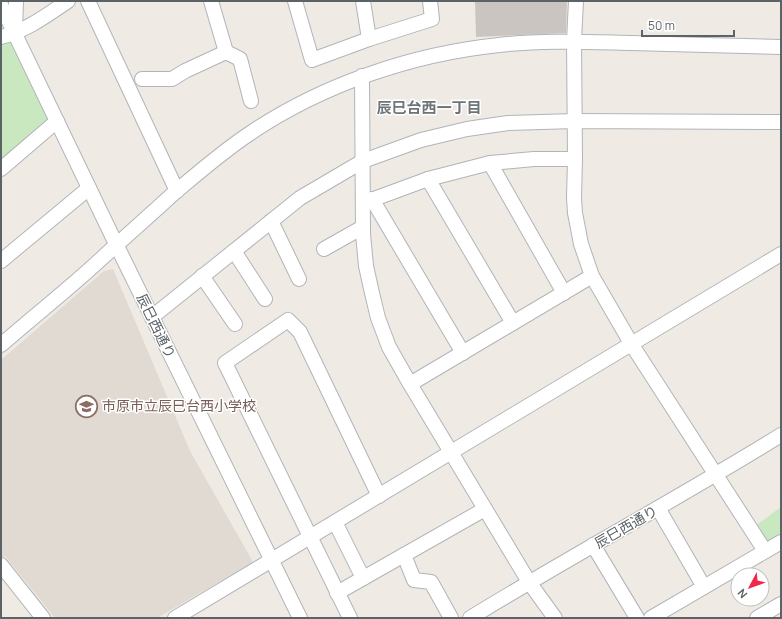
<svg xmlns="http://www.w3.org/2000/svg" width="782" height="619" font-family="Manrope,'Noto Sans JP',sans-serif">
<rect width="100%" height="100%" fill="#f0eae4"/>
<polygon fill="#e0dad3" points="113,269 190,451 253,562 157,618 55,618 5,556 1,559 1,360 104,271"/>
<g fill="#cae8c0">
<polygon points="15,33 57,121 1,169 1,37"/>
<polygon points="781,507 781,542 765,551 751,529"/>
</g>
<polygon fill="#cbc5c1" points="475,1 567,1 566,33 476,37"/>
<g fill="none" stroke-linecap="round" stroke-linejoin="round">
<defs>
<g id="minor">
<polyline points="88,1 177,191"/>
<polyline points="211,1 226,52 240,59 251,101"/>
<polyline points="295,1 312,60 369,39 432,19 430,1"/>
<polyline points="363,1 369,39"/>
<polyline points="576,1 574,41 575,159 574,198 575,213 581,244 592,276 632,345 765,551"/>
<polyline points="1,5 116,244 300,618"/>
<polyline points="15,31 16,1"/>
<path d="M1,37C26,31 47,15 68,1"/>
<polyline points="362,76 363,234 366,266 372,293 378,318 389,347 410,384 529,582 555,618"/>
<polyline points="142,79 172,79 185,71 226,52"/>
<polyline points="490,163 564,293"/>
<polyline points="1,169 57,121"/>
<polyline points="428,179 513,323"/>
<polyline points="372,199 463,353"/>
<polyline points="363,203 428,179 490,163 534,159 575,159"/>
<polyline points="271,221 299,279"/>
<polyline points="324,249 363,227"/>
<polyline points="234,251 265,299"/>
<polyline points="1,261 89,188"/>
<polyline points="202,276 235,324"/>
<polyline points="152,317 300,198 363,161 421,140 467,129 508,123 575,121 781,122"/>
<path d="M1,345C34,316 69,289 101,259C125,237 149,216 173,194C198,173 222,152 249,134C321,85 412,54 499,45C543,40 587,42 631,43C681,44 731,46 781,47"/>
<polyline points="410,384 592,276"/>
<polyline points="658,508 704,587"/>
<polyline points="335,522 363,578"/>
<polyline points="593,545 637,618"/>
<polyline points="404,555 414,580 431,582 451,618"/>
<polyline points="1,565 43,618"/>
<polyline points="337,593 485,509"/>
<polyline points="175,618 781,254"/>
<polyline points="350,618 225,363 288,320 300,332 379,496"/>
<path d="M470,618C573,555 679,498 781,435"/>
<polyline points="651,618 781,542"/>
<polyline points="757,618 781,604"/>
</g>
</defs>
<use href="#minor" stroke="#b0b5b8" stroke-width="16"/>
<use href="#minor" stroke="#fff" stroke-width="14"/>
</g>
<defs>
<symbol id="school-ring" viewBox="-11 -11 22 22"><circle r="9.5" fill="#fff" stroke="#8d6e63" stroke-width="1.5"/><path d="M0-5L7-2L0 1L-7-2ZM-4 1L0 2.5L4 1V4Q0 6-4 4Z" fill="#8d6e63"/></symbol>
</defs>
<g fill-rule="evenodd">
<use href="#school-ring" x="74" y="394" width="25" height="25"/>
</g>
<g text-anchor="middle" stroke-width="3" stroke-linejoin="round" paint-order="stroke">
<g font-size="14" fill="#5c6366" stroke="#fff">
<text transform="translate(156 326) rotate(64)" y="5">辰巳西通り</text>
<text transform="translate(626 527) rotate(-30)" y="5">辰巳西通り</text>
</g>
<g font-size="14" fill="#785e54" stroke="#fff" text-anchor="start">
<text x="102" y="411">市原市立辰巳台西小学校</text>
</g>
<g font-size="15" font-weight="bold" fill="#6d7578" stroke="#fff">
<text x="429" y="113">辰巳台西一丁目</text>
</g>
</g>
<rect width="782" height="619" fill="none" stroke="#5c6366" stroke-width="4"/>
<g transform="translate(750 587) rotate(229)"><circle r="19" fill="#ffffff" stroke="#bec1c2"/>
<path d="M0-3L7 15L0 10L-7 15Z" fill="#f2284b"/>
<text y="-6" font-size="11" font-weight="bold" text-anchor="middle" fill="#5c6366">N</text>
</g>
<path d="M642 30v6h92v-6" fill="none" stroke="#5c6366" stroke-width="2"/>
<text x="648" y="30" font-size="12" fill="#5c6366" stroke="#ffffff" stroke-width="3" paint-order="stroke">50 m</text>
</svg>
